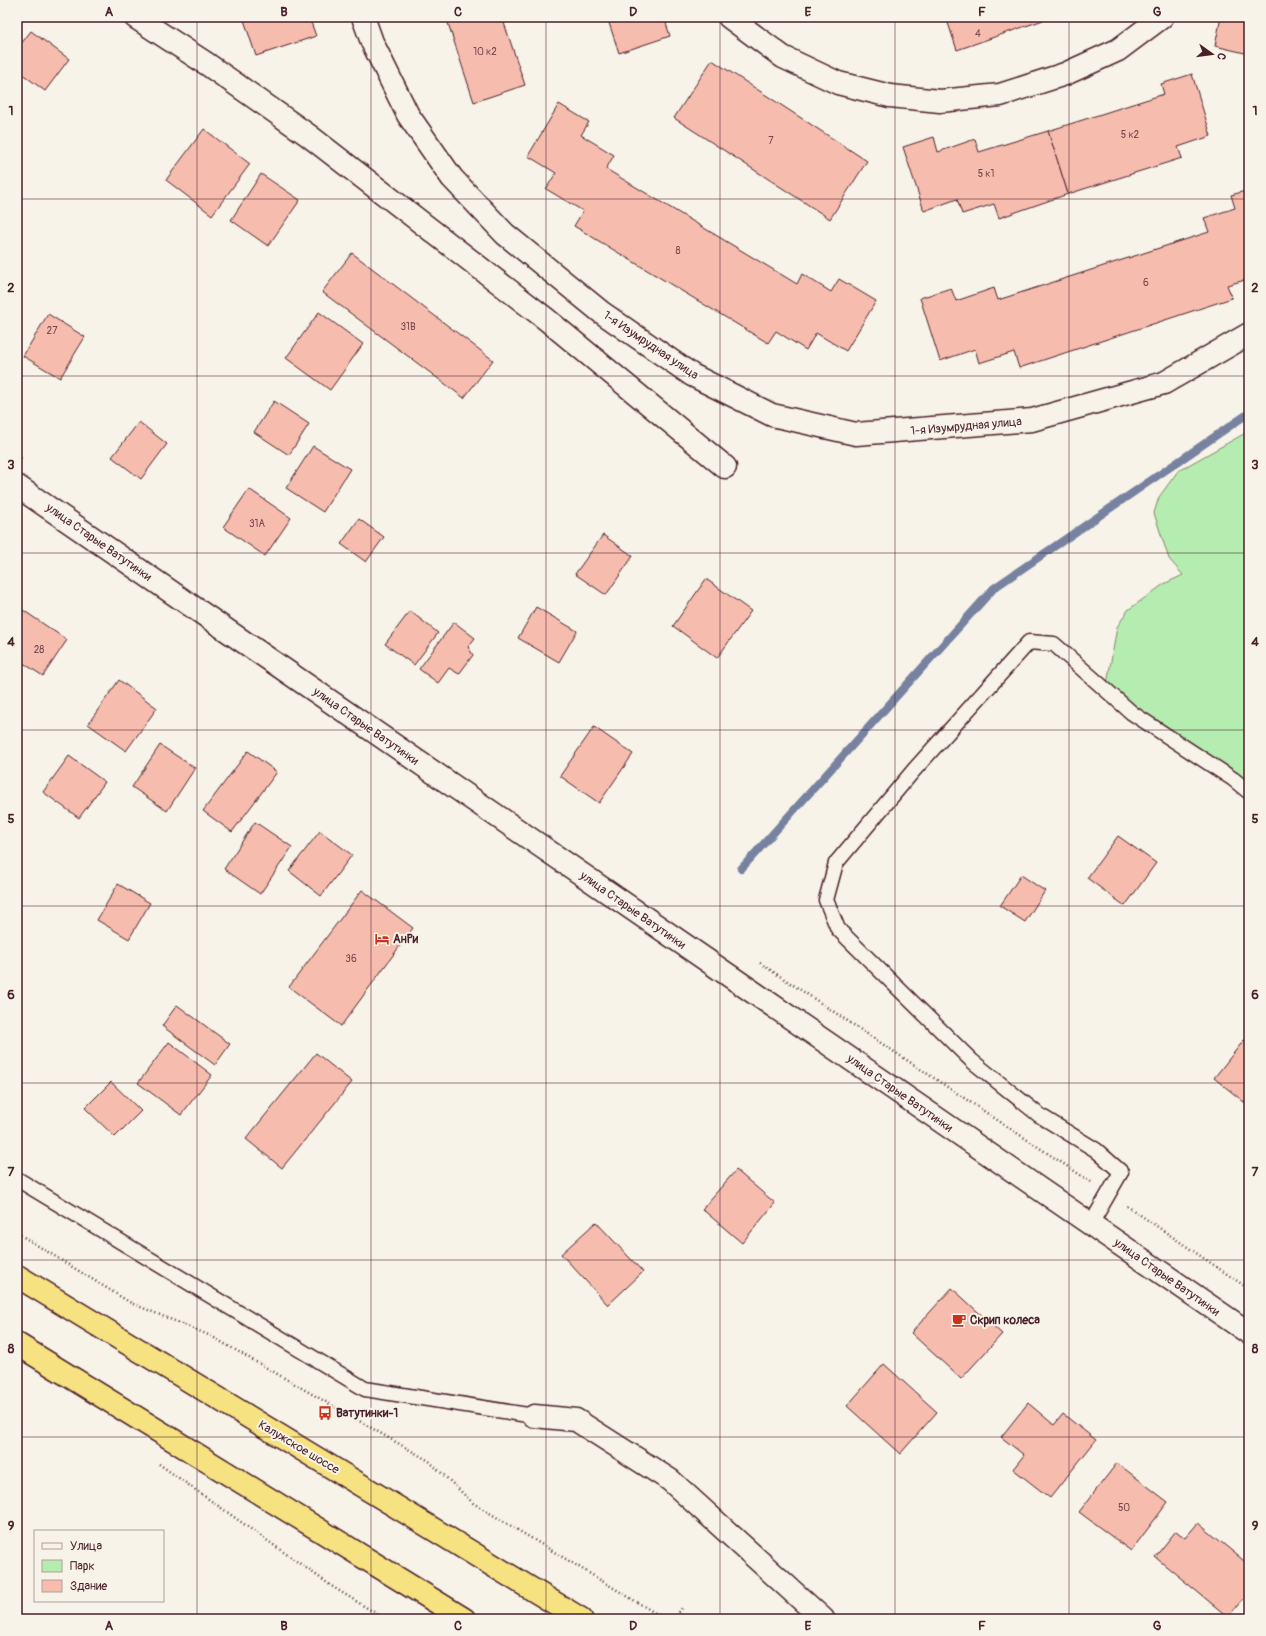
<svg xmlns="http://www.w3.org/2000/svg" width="1266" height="1636" viewBox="0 0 1266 1636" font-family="Pangolin,sans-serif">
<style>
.green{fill:#b5ecaf;stroke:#80866d}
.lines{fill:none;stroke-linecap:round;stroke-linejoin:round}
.stream{stroke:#7782a1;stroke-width:8}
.building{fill:#f6bdae;stroke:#4a1f2b}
.service-casing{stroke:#4a1f2b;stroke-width:17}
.minor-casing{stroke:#4a1f2b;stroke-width:25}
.secondary-casing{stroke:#4a1f2b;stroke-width:25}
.trunk-casing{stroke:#4a1f2b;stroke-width:25}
.path{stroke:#4a1f2b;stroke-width:2.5;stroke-dasharray:1 3;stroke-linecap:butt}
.service{stroke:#f7f3e8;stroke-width:14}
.minor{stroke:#f7f3e8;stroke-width:22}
.secondary{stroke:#f7f3e8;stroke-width:22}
.trunk{stroke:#f7e281;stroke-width:22}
.grid{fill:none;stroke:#4a1f2b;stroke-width:1;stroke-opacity:0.55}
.labels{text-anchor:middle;stroke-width:4;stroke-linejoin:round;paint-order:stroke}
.number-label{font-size:10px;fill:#75464c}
.street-label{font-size:12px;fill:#4a1f2b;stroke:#f7f3e8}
.poi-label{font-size:12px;font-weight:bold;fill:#4a1f2b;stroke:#f7f3e8;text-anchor:start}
.neatline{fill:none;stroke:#4a1f2b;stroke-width:1.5}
.grid-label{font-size:13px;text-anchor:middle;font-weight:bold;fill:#4a1f2b}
</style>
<rect width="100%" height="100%" fill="#f7f3e8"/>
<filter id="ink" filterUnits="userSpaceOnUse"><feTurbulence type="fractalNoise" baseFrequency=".025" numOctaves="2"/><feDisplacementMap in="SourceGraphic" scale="8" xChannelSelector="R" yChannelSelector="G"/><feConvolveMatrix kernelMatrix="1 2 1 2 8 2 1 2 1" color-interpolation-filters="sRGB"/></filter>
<g filter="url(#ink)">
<!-- green -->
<polygon class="green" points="1249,431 1249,801 1107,684 1117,627 1128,610 1164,584 1183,575 1169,559 1154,513 1159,497 1178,471"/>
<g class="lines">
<!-- stream -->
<polyline class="stream" points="741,869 994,588 1249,413"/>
</g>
<!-- building -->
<g class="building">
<polygon points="243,17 309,17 316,36 256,56"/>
<polygon points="446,17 502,17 525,85 474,102"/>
<polygon points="607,17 664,17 670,36 619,53"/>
<polygon points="946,17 1052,17 957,50"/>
<polygon points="1221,17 1249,17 1249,54 1215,46"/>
<polygon points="31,31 69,59 45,91 17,70 17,49"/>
<polygon points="712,60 867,161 830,219 674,118"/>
<polygon points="1192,74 1211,136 1178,147 1182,158 1068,194 1048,131 1164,94 1161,84"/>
<polygon points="559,104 589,122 581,135 614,155 606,169 797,284 802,274 831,292 839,279 876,301 846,351 816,333 806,350 776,331 768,343 574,226 583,211 546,189 556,173 528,156"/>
<polygon points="204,129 250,164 212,215 166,180"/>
<polygon points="1048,131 1068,194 999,218 994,204 962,214 957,199 924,211 903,147 934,137 938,152 975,139 979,152"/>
<polygon points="261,174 300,200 268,246 231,220"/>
<polygon points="1249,190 1249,279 1227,285 1232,298 1019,368 1014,352 979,363 975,349 940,361 920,298 951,288 956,301 994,288 998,300 1209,232 1204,218 1235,208 1231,195"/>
<polygon points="352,253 493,360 464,398 322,292"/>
<polygon points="319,312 363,344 330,390 286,358"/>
<polygon points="48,314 85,337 60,378 23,356"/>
<polygon points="274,401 309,424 289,455 254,432"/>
<polygon points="139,422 167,444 141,479 112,457"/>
<polygon points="313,446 350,469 323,512 286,488"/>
<polygon points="249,489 291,518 265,556 223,527"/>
<polygon points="359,519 384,537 366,562 341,544"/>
<polygon points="603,535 633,556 606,595 575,574"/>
<polygon points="706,579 751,611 717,658 673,626"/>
<polygon points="17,606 67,640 43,676 17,659"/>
<polygon points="536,607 577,631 559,662 518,638"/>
<polygon points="410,611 438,633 414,665 385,644"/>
<polygon points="454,622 475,638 468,647 473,655 459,674 449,668 438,683 419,669"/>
<polygon points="119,680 157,708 126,751 88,724"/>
<polygon points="594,727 633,754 599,803 560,776"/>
<polygon points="160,745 195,768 167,811 132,787"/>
<polygon points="248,751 277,772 232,832 203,811"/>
<polygon points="69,756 105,782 79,818 43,792"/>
<polygon points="255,822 292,847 260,894 224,869"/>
<polygon points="320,831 352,855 321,896 289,871"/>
<polygon points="1118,836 1156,863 1125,906 1087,878"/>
<polygon points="1021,875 1045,891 1025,922 1000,906"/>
<polygon points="118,884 150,903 129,939 97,920"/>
<polygon points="362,890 413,928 341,1026 289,987"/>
<polygon points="177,1005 230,1044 215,1065 162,1026"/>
<polygon points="1244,1040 1249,1044 1249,1106 1214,1078"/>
<polygon points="169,1042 212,1075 181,1115 138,1083"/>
<polygon points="316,1053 352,1082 282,1168 246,1139"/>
<polygon points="111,1082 141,1111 115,1137 85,1108"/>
<polygon points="736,1170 775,1203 742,1243 702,1209"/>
<polygon points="596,1222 643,1272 608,1305 561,1254"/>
<polygon points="952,1288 1002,1334 961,1379 911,1333"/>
<polygon points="884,1364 937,1412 900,1454 847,1406"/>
<polygon points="1028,1403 1054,1425 1063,1414 1096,1440 1050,1498 1013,1469 1024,1455 1001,1437"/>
<polygon points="1117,1463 1168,1502 1131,1551 1079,1512"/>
<polygon points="1198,1523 1249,1565 1249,1592 1228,1617 1155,1557 1176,1531 1185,1538"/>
</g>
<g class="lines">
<defs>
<g id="service">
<polyline points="17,1179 365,1389 534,1416"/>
<polyline points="1091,1224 1121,1172 1096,1150 1039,1115 972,1061 838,929 826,900 836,863 914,770 1029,642 1054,644 1132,713 1233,779 1249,792"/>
</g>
<g id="minor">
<polyline points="135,17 207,64 308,135 546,319 725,467"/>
<polyline points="363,17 372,42 408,115 452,178 505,234 601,312 692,375 772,415 856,434 1032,420 1164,383 1249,334"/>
<polyline points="729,17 783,57 838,83 890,96 940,101 1000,95 1065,74 1118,50 1162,17"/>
<polyline points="534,1416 576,1420 670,1480 823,1619"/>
</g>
<polyline id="secondary" points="17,486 1249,1333"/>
<g id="trunk">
<polyline points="17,1276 581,1619"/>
<polyline points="17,1344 464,1619"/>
</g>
</defs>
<!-- service casing -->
<use href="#service" class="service-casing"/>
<!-- minor casing -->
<use href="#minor" class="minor-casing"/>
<!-- secondary casing -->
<use href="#secondary" class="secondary-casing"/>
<!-- trunk casing -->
<use href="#trunk" class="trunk-casing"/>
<!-- path -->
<g class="path">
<polyline points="17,456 24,460"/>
<polyline points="760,963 1091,1182"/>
<polyline points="1127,1206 1249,1289"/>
<polyline points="17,1233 131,1303 211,1336 429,1461 473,1503 665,1619"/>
<polyline points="159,1464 333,1587 385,1619"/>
<polyline points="674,1619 683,1607"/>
</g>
<!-- service -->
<use href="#service" class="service"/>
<!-- minor -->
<use href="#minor" class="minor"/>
<!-- secondary -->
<use href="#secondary" class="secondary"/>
<!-- trunk -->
<use href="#trunk" class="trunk"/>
</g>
</g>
<!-- grid -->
<path class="grid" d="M197 17V1619M371 17V1619M546 17V1619M720 17V1619M895 17V1619M1069 17V1619M17 199H1249M17 376H1249M17 553H1249M17 730H1249M17 906H1249M17 1083H1249M17 1260H1249M17 1437H1249"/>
<!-- icons -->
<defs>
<symbol id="hotel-bare" viewBox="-9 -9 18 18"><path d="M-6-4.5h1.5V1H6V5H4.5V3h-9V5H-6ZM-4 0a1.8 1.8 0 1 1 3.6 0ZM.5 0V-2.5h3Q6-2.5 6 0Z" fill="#c8321e" stroke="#f7f3e8" stroke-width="2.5" paint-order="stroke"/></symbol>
<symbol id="cafe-bare" viewBox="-9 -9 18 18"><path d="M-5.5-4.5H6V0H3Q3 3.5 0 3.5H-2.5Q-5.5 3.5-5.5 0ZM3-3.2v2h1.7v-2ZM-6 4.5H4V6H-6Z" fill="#c8321e" stroke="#f7f3e8" stroke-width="2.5" paint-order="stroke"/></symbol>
<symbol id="bus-bare" viewBox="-9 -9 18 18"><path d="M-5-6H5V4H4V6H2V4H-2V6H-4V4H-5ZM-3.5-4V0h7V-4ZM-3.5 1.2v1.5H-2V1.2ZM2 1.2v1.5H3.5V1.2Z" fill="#c8321e" stroke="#f7f3e8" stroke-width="2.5" paint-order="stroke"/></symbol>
</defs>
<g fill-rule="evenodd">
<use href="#hotel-bare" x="372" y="929" width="20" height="20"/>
<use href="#cafe-bare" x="949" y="1310" width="20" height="20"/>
<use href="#bus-bare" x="315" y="1403" width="20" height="20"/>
</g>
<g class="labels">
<!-- number labels -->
<g class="number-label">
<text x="978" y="37">4</text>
<text x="485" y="55">10 к2</text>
<text x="1130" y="138">5 к2</text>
<text x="771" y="144">7</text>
<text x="986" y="177">5 к1</text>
<text x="678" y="254">8</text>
<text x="1146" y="286">6</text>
<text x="408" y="330">31В</text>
<text x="52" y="334">27</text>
<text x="257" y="527">31А</text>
<text x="39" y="653">28</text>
<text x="351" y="962">36</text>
<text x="1124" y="1511">50</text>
</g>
<!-- street labels -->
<g class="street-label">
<text transform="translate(651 345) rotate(34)" y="4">1-я Изумрудная улица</text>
<text transform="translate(966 426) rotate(-5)" y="4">1-я Изумрудная улица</text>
<text transform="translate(99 542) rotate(35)" y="4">улица Старые Ватутинки</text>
<text transform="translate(366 726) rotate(35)" y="4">улица Старые Ватутинки</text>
<text transform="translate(633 910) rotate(35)" y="4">улица Старые Ватутинки</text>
<text transform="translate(900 1093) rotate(35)" y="4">улица Старые Ватутинки</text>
<text transform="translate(1167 1277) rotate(35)" y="4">улица Старые Ватутинки</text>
<text transform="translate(299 1447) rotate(31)" y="4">Калужское шоссе</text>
</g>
<!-- poi labels -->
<g class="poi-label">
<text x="393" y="943">АнРи</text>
<text x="970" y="1324">Скрип колеса</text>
<text x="336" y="1417">Ватутинки-1</text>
</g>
</g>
<!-- margin -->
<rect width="1266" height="1636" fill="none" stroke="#f7f3e8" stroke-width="44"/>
<!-- legend -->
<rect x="34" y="1530" width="130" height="72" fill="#f7f3e8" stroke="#b29e9c"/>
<rect x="42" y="1543" width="20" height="6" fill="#f7f3e8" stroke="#b29e9c"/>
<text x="70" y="1550" font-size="12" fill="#4a1f2b">Улица</text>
<rect x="42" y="1560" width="20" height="12" fill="#b5ecaf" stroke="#b29e9c"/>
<text x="70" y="1570" font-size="12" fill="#4a1f2b">Парк</text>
<rect x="42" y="1580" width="20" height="12" fill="#f6bdae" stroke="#b29e9c"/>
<text x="70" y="1590" font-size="12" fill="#4a1f2b">Здание</text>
<!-- north arrow -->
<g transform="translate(1212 54) rotate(104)" stroke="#f7f3e8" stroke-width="3" paint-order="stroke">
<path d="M0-3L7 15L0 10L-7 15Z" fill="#4a1f2b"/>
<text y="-6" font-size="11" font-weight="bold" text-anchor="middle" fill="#4a1f2b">С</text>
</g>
<rect x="22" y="22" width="1222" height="1592" class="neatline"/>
<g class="grid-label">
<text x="109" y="16">A</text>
<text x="284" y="16">B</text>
<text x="458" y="16">C</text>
<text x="633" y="16">D</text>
<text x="808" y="16">E</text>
<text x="982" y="16">F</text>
<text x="1157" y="16">G</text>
<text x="11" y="115">1</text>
<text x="1255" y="115">1</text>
<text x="11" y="292">2</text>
<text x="1255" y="292">2</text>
<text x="11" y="469">3</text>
<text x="1255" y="469">3</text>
<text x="11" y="646">4</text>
<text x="1255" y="646">4</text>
<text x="11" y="823">5</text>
<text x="1255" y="823">5</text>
<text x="11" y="999">6</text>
<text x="1255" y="999">6</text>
<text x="11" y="1176">7</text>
<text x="1255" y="1176">7</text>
<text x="11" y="1353">8</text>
<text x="1255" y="1353">8</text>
<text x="11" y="1530">9</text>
<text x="1255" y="1530">9</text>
<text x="109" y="1630">A</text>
<text x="284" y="1630">B</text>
<text x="458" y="1630">C</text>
<text x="633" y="1630">D</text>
<text x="808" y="1630">E</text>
<text x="982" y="1630">F</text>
<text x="1157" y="1630">G</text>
</g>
</svg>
